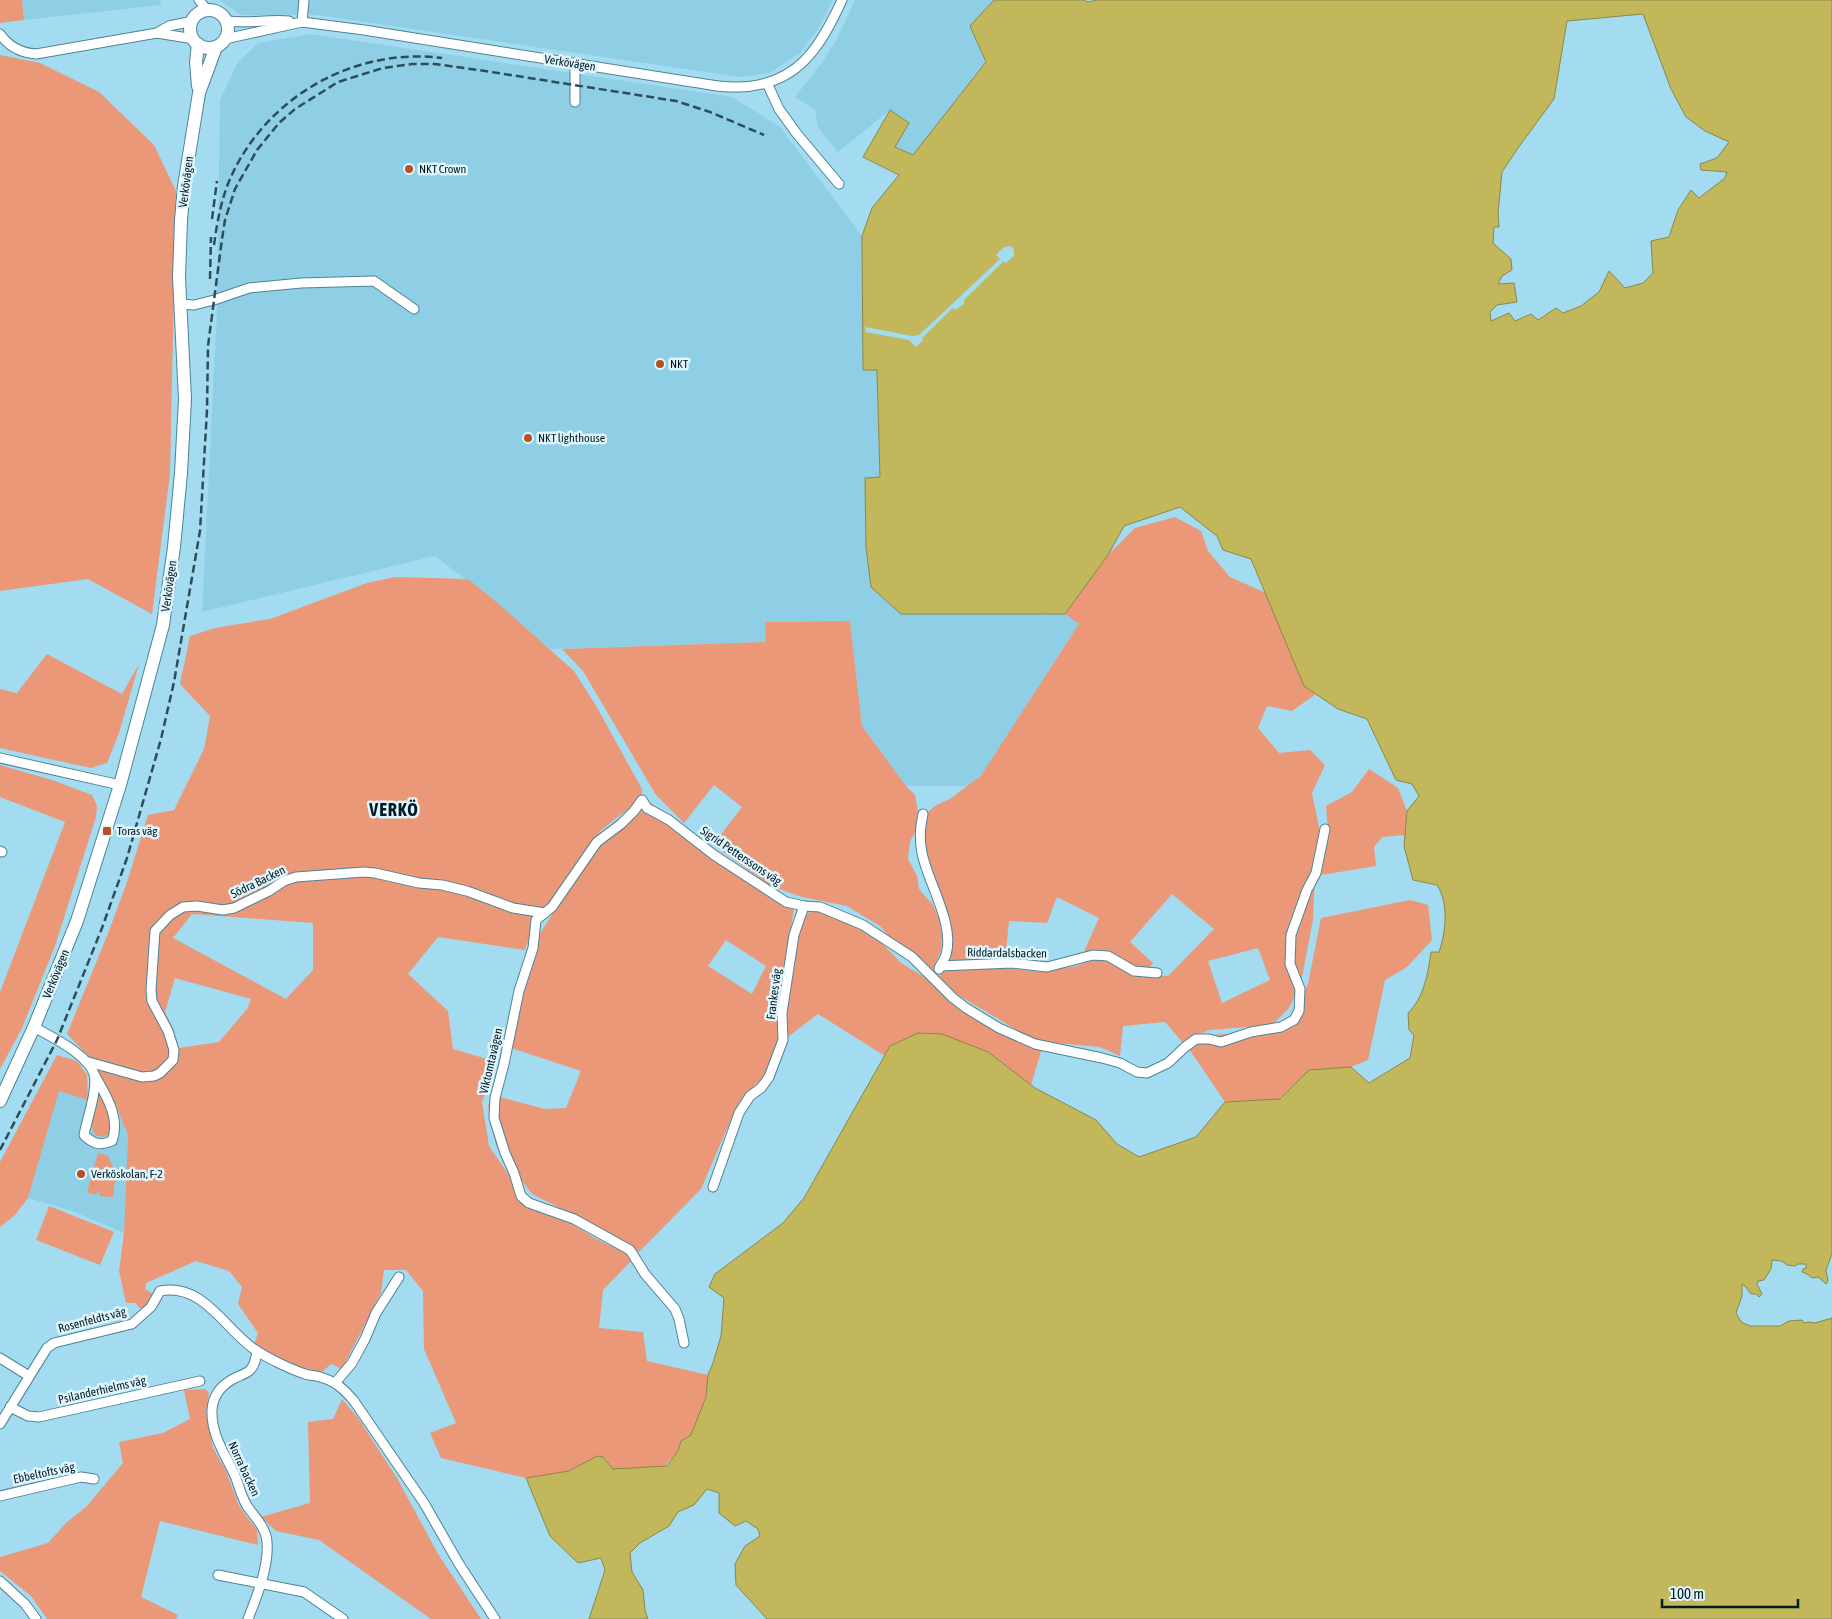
<svg xmlns="http://www.w3.org/2000/svg" width="1832" height="1619" viewBox="0 0 1832 1619" font-family="'Asap Condensed',sans-serif">
<style>
.built{fill:#8ecfe6}
.green{fill:#ea9878;fill-rule:evenodd}
.water{fill:#c2b75b;stroke:#89884a;fill-rule:evenodd}
.pier{fill:#a3dbf0}
.lines{fill:none;stroke-linecap:round;stroke-linejoin:round}
.minor-casing{stroke:#4d8396;stroke-width:11}
.secondary-casing{stroke:#4d8396;stroke-width:14}
.minor{stroke:#fff;stroke-width:9}
.secondary{stroke:#fff;stroke-width:12}
.rail{stroke:#2e4d58;stroke-width:2.5;stroke-dasharray:8 4;stroke-linecap:butt}
.poi-dot{fill:#b75124;stroke:#e0f6ff;stroke-width:2}
.labels{text-anchor:middle;stroke-width:5;stroke-linejoin:round;paint-order:stroke}
.street-label{font-size:12px;fill:#041a21;stroke:#e0f6ff}
.poi-label{font-size:12px;fill:#041a21;stroke:#e0f6ff;text-anchor:start}
.district-label{font-size:18px;font-weight:bold;letter-spacing:1px;fill:#041a21;stroke:#e0f6ff}
</style>
<rect width="100%" height="100%" fill="#a3dbf0"/>
<!-- built -->
<g class="built">
<polygon points="22,0 160,0 161,5 24,20"/>
<polygon points="219,0 833,0 819,28 800,53 770,73 740,77 317,15 241,15"/>
<polygon points="855,0 994,0 970,26 986,62 913,155 895,147 890,110 838,152 818,127 815,110 795,97 821,64 837,39"/>
<polygon points="310,34 732,97 779,126 862,236 863,369 877,370 880,477 865,478 1038,615 1065,614 1079,624 980,777 965,786 906,786 862,726 850,621 765,622 767,642 549,649 499,605 435,556 202,612 217,311 220,100 238,62 258,43"/>
<polygon points="59,1090 88,1100 116,1106 128,1135 124,1233 70,1210 28,1198"/>
</g>
<!-- green -->
<g class="green">
<polygon points="0,0 22,0 24,20 0,23"/>
<polygon points="0,55 40,63 99,92 154,145 176,191 170,474 152,614 88,579 0,591"/>
<path d="M1175 517 1201 531 1208 551 1230 577 1266 593 1304 686 1316 694 1292 711 1267 706 1258 728 1279 753 1310 750 1325 765 1312 793 1320 832 1315 875 1313 919 1301 983 1289 1008 1272 1025 1210 1030 1196 1035 1184 1044 1165 1022 1123 1026 1120 1056 1100 1047 1044 1042 1032 1039 958 995 938 978 943 969 1004 968 1041 972 1077 966 1093 960 1108 961 1131 975 1168 976 1214 929 1172 894 1130 942 1153 963 1148 970H1138L1110 954 1082 956 1099 918 1057 897 1047 923 1009 921 1005 961 945 962 948 955C942 927 916 840 925 818 932 802 948 803 958 793 966 787 971 782 980 777L1079 624 1065 614 1108 555 1135 528ZM1258 948 1270 980 1222 1003 1208 961Z"/>
<path d="M395 577 468 579 500 605 574 671 595 704 642 789V798L600 831 573 877 531 933 525 950 438 937 408 974 448 1011 453 1049 497 1062 482 1102 489 1146 521 1193 598 1240 635 1257 603 1290 599 1328 643 1332 647 1361 708 1375 706 1397 691 1435 681 1441 678 1451 665 1466 613 1469 604 1457 597 1456 569 1471 526 1478 441 1458 430 1433 456 1423 424 1349 423 1291 406 1270H384L381 1293 342 1369 331 1364 322 1372 303 1369 254 1345 258 1333 238 1304 242 1287 229 1271 196 1261 146 1283 145 1289 153 1294 146 1307 139 1308 136 1303H126L119 1271 124 1233 128 1135 116 1106 94 1062 67 1034 109 931 128 879 148 815 174 810 204 749 210 716 180 684 190 636 215 628 270 619 367 583ZM192 914 313 923V970L286 999 173 938ZM175 978 251 999 247 1009 219 1042 179 1048 172 1026 165 1012Z"/>
<polygon points="850,621 862,726 906,786 915,795 918,812 916,831 910,841 908,859 917,876 919,889 933,905 939,919 942,936 941,951 935,963 933,972 905,954 880,926 847,906 802,897 771,886 713,845 742,807 714,785 684,823 656,795 583,671 562,649 766,642 765,622"/>
<polygon points="47,654 122,694 139,664 119,733 107,763 91,768 0,748 0,689 17,693"/>
<polygon points="0,765 52,780 92,795 97,806 96,817 55,946 22,1028 0,1069 0,992 65,822 0,797"/>
<polygon points="1369,769 1398,788 1407,811 1405,835 1382,837 1374,847 1376,866 1321,875 1328,833 1326,806 1352,792"/>
<path d="M652 803C689 849 742 881 794 908L778 1011V1044L763 1077 747 1093 734 1112 701 1189 639 1252 604 1236 568 1212 532 1194 496 1146 488 1106 492 1095 545 1109 566 1108 581 1071 508 1047 537 938 592 853 605 837ZM726 940 766 966 752 994 708 966Z"/>
<polygon points="1410,900 1428,905 1432,940 1407,967 1385,980 1368,1060 1351,1067 1309,1070 1279,1099 1225,1102 1189,1049 1199,1040 1212,1035 1277,1030 1294,1011 1308,984 1321,918"/>
<polygon points="812,909 850,917 868,929 901,963 931,981 954,1001 1042,1048 1031,1085 988,1052 890,1046 885,1056 818,1014 785,1039 784,1014 791,981 797,938 806,916"/>
<polygon points="57,1055 77,1061 87,1075 88,1100 59,1091 28,1198 15,1215 0,1227 0,1162"/>
<path d="M99 1093C108 1106 111 1119 109 1134L103 1137 95 1135C88 1122 94 1107 99 1093Z"/>
<polygon points="98,1153 108,1156 116,1174 113,1197 99,1196 99,1189 96,1195 87,1192"/>
<polygon points="49,1206 114,1232 100,1265 36,1240"/>
<polygon points="205,1389 209,1393 206,1412 213,1448 226,1471 239,1506 257,1530 258,1545 160,1521 141,1597 178,1615 176,1619 47,1619 31,1596 0,1571 0,1557 48,1543 66,1523 86,1507 123,1463 119,1442 163,1433 190,1419 184,1390"/>
<polygon points="342,1399 358,1418 397,1478 438,1554 481,1619 431,1619 319,1540 276,1531 261,1517 310,1503 308,1422 333,1419"/>
</g>
<!-- water -->
<path class="water" d="M994 0H1084L1088 2 1097 0H1832V1254L1826 1270 1828 1281 1826 1284 1818 1277 1812 1278 1807 1274 1802 1272 1803 1269 1806 1268V1264H1798L1795 1266 1787 1265 1782 1261 1772 1260 1771 1269 1764 1280 1758 1281 1757 1284 1762 1294 1759 1297 1756 1294H1751L1745 1286 1742 1284V1296L1736 1313 1741 1322 1750 1326H1780L1789 1321 1802 1320 1804 1323 1809 1322 1815 1323 1832 1318V1619H767L736 1585 735 1564 745 1546 760 1536 758 1529 746 1521 735 1526 719 1513V1493L707 1489 694 1505 678 1512 669 1526 640 1543 630 1553 632 1572 643 1590 645 1610 648 1619H589L605 1570 601 1558 578 1563 550 1536 526 1478 569 1471 597 1456 603 1457 613 1469 667 1466 678 1451 681 1441 691 1435 706 1397 708 1375 713 1363 721 1336 724 1298 709 1287 715 1274 783 1223 804 1198 890 1046 918 1033 942 1034 988 1052 1035 1088 1096 1120 1117 1144 1139 1157 1196 1137 1225 1102 1280 1099 1309 1070 1351 1067 1369 1083 1410 1058 1414 1035 1409 1030 1408 1013C1424 998 1428 973 1431 952H1439C1446 932 1449 903 1437 885L1413 880 1404 846 1407 811 1419 796 1412 784 1396 780 1367 719 1338 709 1304 686 1251 559 1223 550 1217 536 1180 507 1124 526 1108 555 1065 614H901L871 587 866 547 865 478 880 477 877 370H863L862 236 872 208 899 175 863 157 890 110 909 123 895 147 913 155 986 62 970 26ZM1643 14 1671 89 1686 117 1705 131 1729 142 1717 158 1700 164 1701 170 1727 172 1725 178 1699 198 1691 190 1678 210 1669 237 1651 241 1653 273 1643 283 1625 288 1609 271 1599 292 1581 306 1563 313 1556 308 1538 320 1531 314 1515 321 1509 313 1491 321 1490 312 1497 305 1517 302 1514 283 1498 284 1502 276 1512 270 1511 259 1493 243 1494 227H1499L1498 213 1502 172 1518 148 1554 99 1567 21Z"/>
<!-- pier -->
<polygon class="pier" points="1011,246 1014,250 1014,256 1006,263 1003,262 964,300 964,304 955,310 953,308 922,338 923,340 916,347 909,340 866,332 865,327 912,336 919,335 1000,259 996,255 1004,247"/>
<g class="lines">
<defs>
<g id="minor">
<polyline points="199,0 207,10"/>
<path d="M227 21C248 24 268 19 289 21"/>
<polyline points="302,22 304,0"/>
<polyline points="157,33 194,39"/>
<path d="M0 34C9 47 20 53 36 54L157 33 169 26 193 21"/>
<path d="M225 39 302 22 364 30 692 82C707 84 722 88 738 87 797 86 820 48 842 0"/>
<polyline points="575,63 575,102"/>
<polyline points="767,83 779,109 797,134 839,184"/>
<polyline points="181,304 194,305 214,300 249,288 301,283 374,281 414,309"/>
<polyline points="0,758 120,785"/>
<path d="M923 814C920 827 919 839 922 853 928 883 955 924 946 955 944 959 941 964 939 969"/>
<polyline points="0,851 2,852"/>
<polyline points="940,966 1012,963 1047,967 1093,955 1108,956 1134,971 1157,973"/>
<path d="M34 1027C51 1037 88 1054 94 1074 98 1089 87 1119 84 1135 93 1144 100 1146 112 1141 121 1117 105 1094 94 1074"/>
<polyline points="85,1061 142,1077 154,1076 160,1073 173,1060 174,1050 168,1031 152,1001 151,990 155,931 170,915 183,907 197,906 223,910 234,908 269,891 284,881 296,877 364,872 375,873 419,883 442,885 467,891 513,908 545,913"/>
<polyline points="713,1187 739,1113 750,1096 761,1088 769,1077 783,1040 782,1013 794,935 804,906"/>
<polyline points="684,1343 679,1319 675,1309 645,1274 630,1250 574,1219 529,1203 521,1196 514,1173 505,1153 494,1118 495,1098 504,1064 519,991 533,948 536,920 552,907 597,842 621,824 634,811 642,800 647,808 669,820 714,855 786,902 804,906 820,907 863,925 912,957 953,998 966,1008 999,1028 1035,1044 1102,1058 1120,1063 1137,1072 1147,1073 1168,1063 1185,1047 1196,1039 1209,1039 1221,1042 1251,1032 1281,1027 1294,1020 1299,1011 1300,989 1290,964 1291,935 1307,890 1316,873 1325,829"/>
<polyline points="0,1358 29,1376"/>
<polyline points="335,1383 352,1363 365,1339 376,1313 399,1277"/>
<polyline points="10,1407 28,1416 39,1417 200,1381"/>
<path d="M0 1424 47 1348 54 1343 132 1324 151 1307 160 1291C203 1283 223 1327 254 1349 267 1358 290 1369 305 1374 310 1376 315 1375 320 1377 335 1381 344 1389 354 1401L424 1503 459 1564 495 1619"/>
<polyline points="0,1496 81,1477 94,1479"/>
<polyline points="218,1575 304,1592 343,1619"/>
<polyline points="0,1581 25,1604 36,1619"/>
<path d="M248 1619C257 1596 269 1567 267 1542 266 1528 255 1517 247 1506 242 1498 239 1487 236 1478 226 1455 211 1436 212 1410 213 1395 221 1385 235 1378 239 1376 245 1374 249 1371 255 1366 256 1358 257 1351"/>
</g>
<g id="secondary">
<circle cx="209" cy="29" r="19"/>
<polyline points="198,44 196,62 198,86"/>
<polyline points="0,1101 34,1027 77,921 120,785 163,625 174,547 181,473 185,399 179,277 181,220 184,186 199,93 216,47"/>
</g>
</defs>
<!-- minor casing -->
<use href="#minor" class="minor-casing"/>
<!-- secondary casing -->
<use href="#secondary" class="secondary-casing"/>
<!-- minor -->
<use href="#minor" class="minor"/>
<!-- secondary -->
<use href="#secondary" class="secondary"/>
<!-- rail -->
<g class="rail">
<polyline points="212,219 217,181"/>
<path d="M214 245C217 223 221 200 230 179 266 97 354 47 442 58"/>
<polyline points="210,279 211,237"/>
<polyline points="0,1150 57,1040 102,928 127,858 161,739 174,682 200,531 207,410 208,346 222,239 225,220 235,189 257,150 279,123 295,109 338,82 383,68 412,64 435,64 485,71 676,101 710,112 764,135"/>
</g>
</g>
<!-- markers -->
<g class="poi-dot">
<circle cx="409" cy="169" r="5"/>
<circle cx="660" cy="364" r="5"/>
<circle cx="528" cy="438" r="5"/>
<rect x="102" y="826" width="10" height="10" rx="2.5"/>
<circle cx="81" cy="1174" r="5"/>
</g>
<g class="labels">
<!-- street labels -->
<g class="street-label">
<text transform="translate(570 63) rotate(9)" y="4">Verkövägen</text>
<text transform="translate(186 182) rotate(-83)" y="4">Verkövägen</text>
<text transform="translate(169 586) rotate(-82)" y="4">Verkövägen</text>
<text transform="translate(741 856) rotate(34)" y="4">Sigrid Petterssons väg</text>
<text transform="translate(258 882) rotate(-26)" y="4">Södra Backen</text>
<text transform="translate(1007 953) rotate(1)" y="4">Riddardalsbacken</text>
<text transform="translate(56 974) rotate(-68)" y="4">Verkövägen</text>
<text transform="translate(774 994) rotate(-83)" y="4">Frankes väg</text>
<text transform="translate(491 1061) rotate(-77)" y="4">Viktomtavägen</text>
<text transform="translate(92 1320) rotate(-15)" y="4">Rosenfeldts väg</text>
<text transform="translate(102 1390) rotate(-13)" y="4">Psilanderhielms väg</text>
<text transform="translate(244 1469) rotate(65)" y="4">Norra backen</text>
<text transform="translate(44 1473) rotate(-12)" y="4">Ebbeltofts väg</text>
</g>
<!-- poi labels -->
<g class="poi-label">
<text x="419" y="173">NKT Crown</text>
<text x="670" y="368">NKT</text>
<text x="538" y="442">NKT lighthouse</text>
<text x="117" y="835">Toras väg</text>
<text x="91" y="1178">Verköskolan, F-2</text>
</g>
<!-- district labels -->
<g class="district-label">
<text x="394" y="816">VERKÖ</text>
</g>
</g>
<!-- scale -->
<path d="M1662 1599v8h136v-8" fill="none" stroke="#041a21" stroke-width="2.5"/>
<text x="1670" y="1599" font-size="15" fill="#041a21" stroke="#e0f6ff" stroke-width="4" paint-order="stroke">100 m</text>
</svg>
